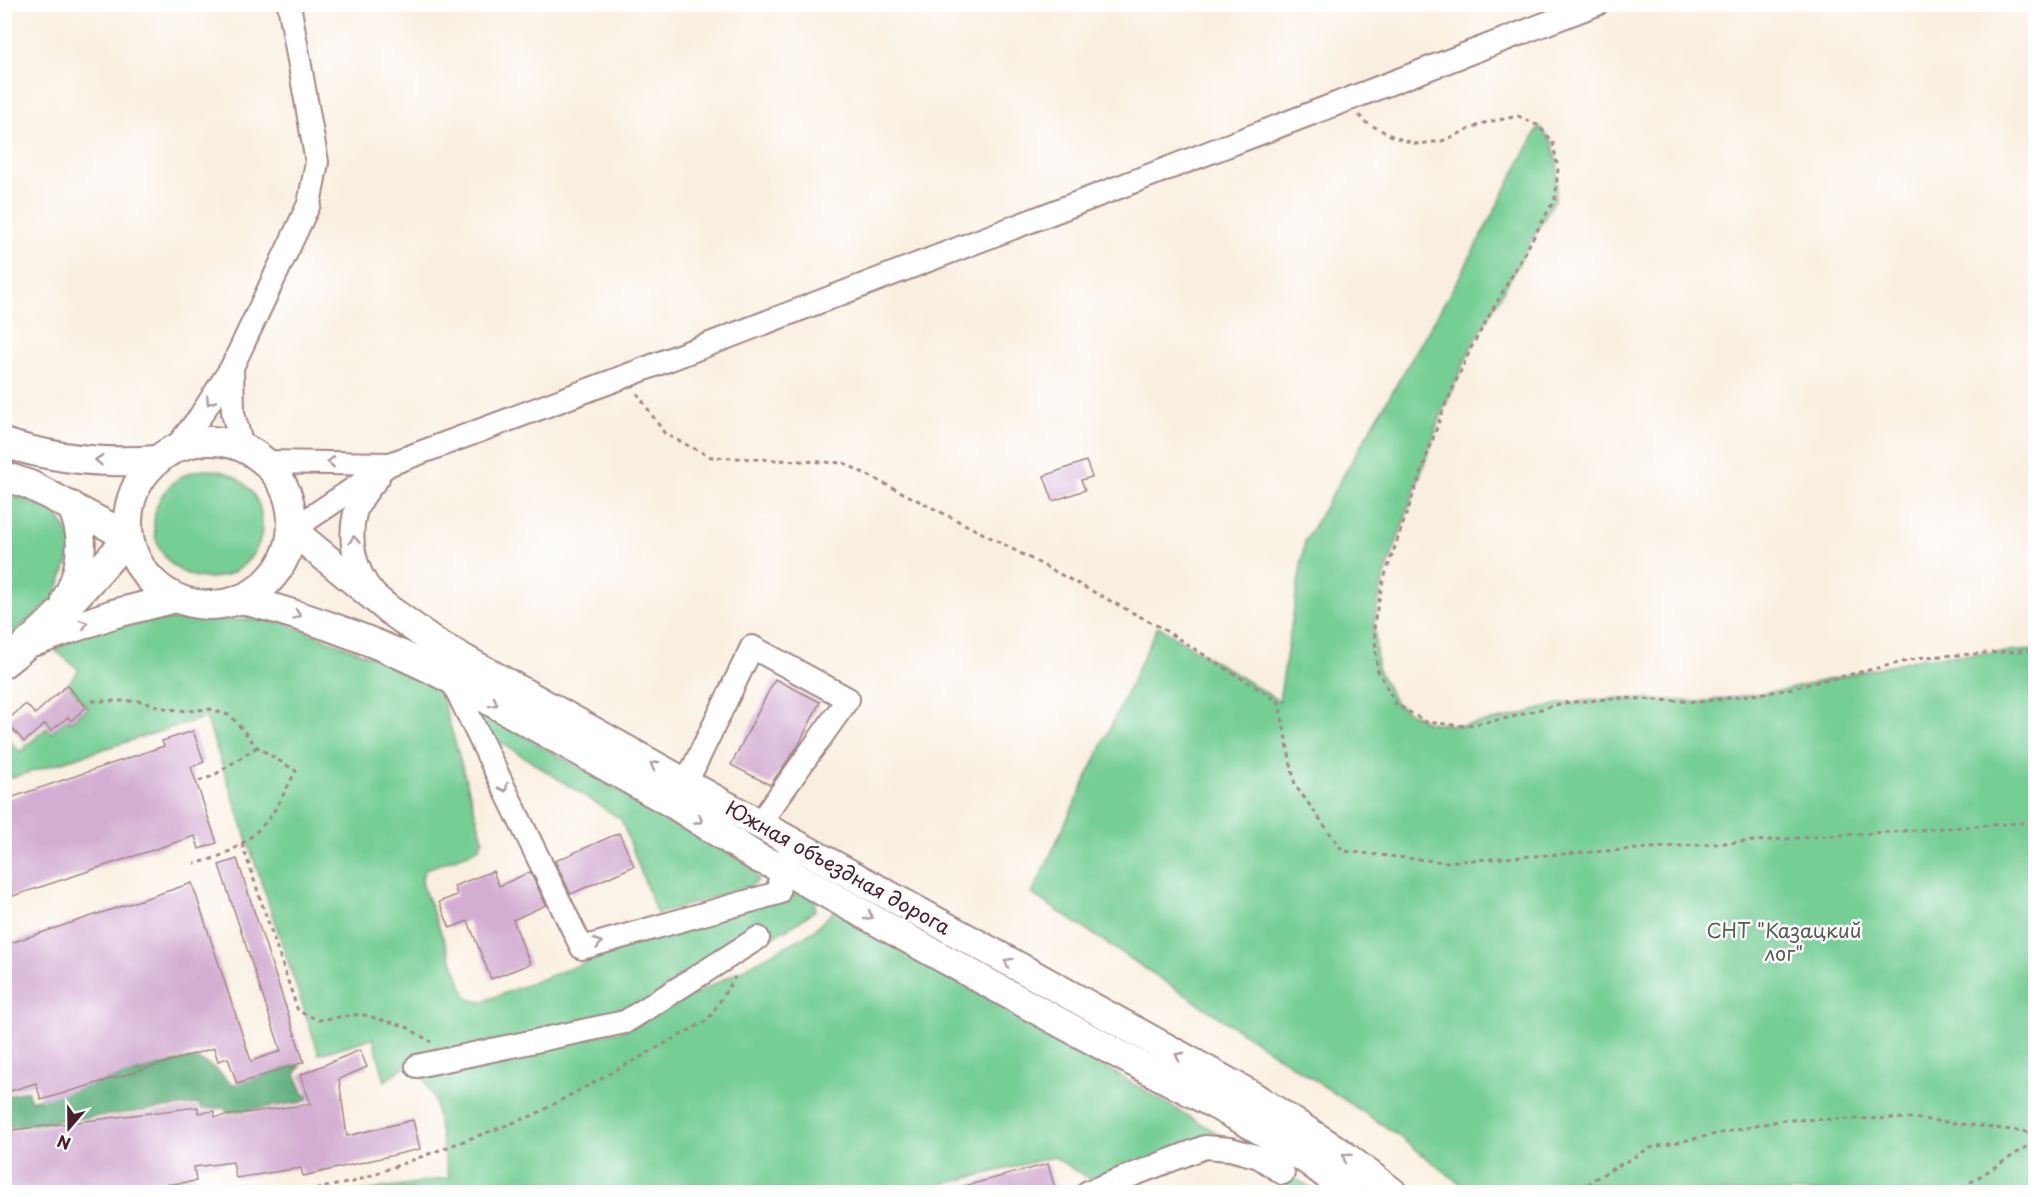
<svg xmlns="http://www.w3.org/2000/svg" width="2040" height="1197" viewBox="0 0 2040 1197" font-family="'Playpen Sans',sans-serif">
<style>
.green{fill:#74ce94;stroke:#5f7660;stroke-width:1.5}
.forest{fill:#5fb17e;stroke:#546854;stroke-width:1.5}
.building{fill:#d3add2}
.lines{fill:none;stroke-linecap:round;stroke-linejoin:round}
.minor-casing{stroke:#a28786;stroke-width:26}
.major-casing{stroke:#a28786;stroke-width:32}
.path{stroke:#a28786;stroke-width:3;stroke-dasharray:4.5 4.5;stroke-linecap:butt}
.minor{stroke:#fff;stroke-width:22}
.major{stroke:#fff;stroke-width:28}
.oneway{stroke:#ae9aa0}
.labels{text-anchor:middle;stroke-width:5;stroke-linejoin:round;paint-order:stroke}
.street-label{font-size:20px;fill:#4a1f2b;stroke:#fff}
.park-label{font-size:20px;fill:#595c50;stroke:#fff}
</style>
<rect width="100%" height="100%" fill="#fff"/>
<filter id="ink" filterUnits="userSpaceOnUse"><feTurbulence type="fractalNoise" baseFrequency=".0167" numOctaves="2"/><feDisplacementMap in="SourceGraphic" scale="12" xChannelSelector="R" yChannelSelector="G"/><feConvolveMatrix kernelMatrix="1 2 1 2 8 2 1 2 1" color-interpolation-filters="sRGB"/></filter>
<filter id="wash" filterUnits="userSpaceOnUse"><feTurbulence type="fractalNoise" baseFrequency=".008" numOctaves="4" result="noise"/><feDisplacementMap in="SourceGraphic" scale="24" xChannelSelector="R" yChannelSelector="G"/><feGaussianBlur stdDeviation="1.35" result="paint"/><feColorMatrix in="noise" values="0 0 0 0 0 0 0 0 0 0 0 0 0 0 0 0 0 1.4 0 .05"/><feComposite in="paint" operator="in"/></filter>
<g filter="url(#wash)">
<rect width="100%" height="100%" fill="#f9efe0"/>
<!-- green -->
<g class="green">
<polygon points="1539,126 1553,143 1558,169 1555,199 1471,348 1443,410 1383,581 1374,623 1377,668 1396,704 1426,722 1464,726 1508,718 1563,703 1620,698 1700,702 1780,691 1924,657 2035,650 2035,1192 1471,1192 1392,1131 1032,894 1158,626 1279,701 1305,541 1459,278"/>
<circle cx="208" cy="524" r="54"/>
<polygon points="4,492 56,511 74,545 54,599 5,639"/>
<polygon points="137,620 276,620 416,674 441,694 483,839 479,848 468,854 426,869 422,877 423,887 466,996 472,1000 481,1002 794,883 815,900 815,910 794,925 622,1016 415,1059 385,1081 373,1038 319,1054 206,717 5,780 4,735 20,752 46,728 51,733 68,719 71,722 88,708 68,684 79,670 55,650 77,637"/>
<polygon points="479,710 752,867 758,880 751,886 657,914 621,819 488,734"/>
<polygon points="840,905 1081,1053 1318,1192 1299,1192 1278,1178 1256,1167 1242,1167 1187,1152 1093,1181 1054,1157 912,1192 359,1192 449,1178 434,1099 421,1073 629,1029 811,933"/>
</g>
<!-- forest -->
<polygon class="forest" points="197,1059 215,1068 232,1085 293,1066 301,1066 295,1074 304,1094 310,1097 303,1102 228,1113 225,1108 201,1109 199,1104 5,1128 4,1097 27,1090 31,1101 182,1060"/>
<g id="blocks">
<!-- building -->
<g class="building">
<polygon points="1086,461 1092,477 1081,480 1085,490 1053,501 1044,476"/>
<polygon points="775,679 820,702 798,746 770,785 731,765"/>
<polygon points="67,685 86,707 71,721 68,717 51,731 45,724 24,742 6,721 26,704 35,714"/>
<polygon points="193,731 204,762 191,767 217,843 199,849 195,836 4,899 4,800 164,746 162,741"/>
<polygon points="619,833 634,866 571,894 555,861"/>
<polygon points="237,859 304,1062 237,1084 228,1058 218,1061 214,1048 41,1100 36,1083 4,1093 4,945 192,883 251,1061 281,1051 219,865"/>
<polygon points="493,871 499,886 530,872 546,905 513,920 530,964 491,979 468,921 450,928 439,902 457,895 454,886"/>
<polygon points="360,1050 367,1067 339,1079 347,1136 413,1120 420,1149 303,1176 301,1168 236,1178 233,1162 194,1167 196,1181 106,1192 4,1192 4,1131 198,1107 198,1113 214,1111 215,1117 311,1104 300,1075"/>
<polygon points="1048,1164 1056,1192 958,1192 957,1188"/>
</g>
</g>
</g>
<g filter="url(#ink)">
<use href="#blocks" fill-opacity="0" stroke="#a28786" stroke-width="1.5"/>
<g class="lines">
<defs>
<g id="minor">
<polyline points="232,367 309,204 317,162 289,4"/>
<polyline points="176,447 199,418 232,367 233,413 242,447"/>
<polyline points="266,462 390,464"/>
<polyline points="292,530 390,464 626,376 1597,4"/>
<path d="M373 592C355 571 348 541 355 513 359 501 369 488 378 478"/>
<polyline points="451,679 582,948 778,893 781,868 788,856"/>
<polyline points="686,783 752,647 848,699 759,824"/>
<polyline points="417,1066 625,1022 758,938"/>
<polyline points="1088,1192 1205,1147 1230,1149 1259,1157 1283,1173"/>
</g>
<g id="major">
<circle cx="210" cy="523" r="82"/>
<path d="M4 443C54 459 106 464 157 460"/>
<path d="M4 476 30 485 129 537C90 581 51 627 4 663"/>
<polyline points="292,530 388,609 437,644 759,824 1248,1093 1338,1151 1392,1192"/>
<path d="M66 599C77 581 83 555 80 534 79 525 75 515 72 506"/>
<path d="M240 599C313 618 384 644 451 679L675 805 758 858 781 868C891 929 1001 991 1111 1050 1192 1094 1279 1132 1348 1192"/>
<polyline points="36,641 113,614 176,598"/>
</g>
</defs>
<!-- minor casing -->
<use href="#minor" class="minor-casing"/>
<!-- major casing -->
<use href="#major" class="major-casing"/>
<!-- path -->
<g class="path">
<polyline points="1359,115 1365,122 1394,137 1416,144 1442,141 1484,123 1518,116 1539,126 1553,143 1558,169 1555,199 1471,348 1443,410 1383,581 1374,623 1377,669 1396,704 1426,722 1464,726 1508,718 1563,703 1620,698 1700,702 1780,691 1924,657 2036,650"/>
<polyline points="637,393 665,434 711,457 844,463 984,534 1158,626 1279,702 1295,785 1343,851 1444,862 2036,822"/>
<path d="M92 701H139L168 709 188 711 210 709 231 716 257 747 296 771C287 786 276 812 264 824 246 844 220 860 194 863"/>
<polyline points="199,781 213,776 257,747"/>
<polyline points="242,844 298,1011 319,1020 360,1014 405,1026 431,1042"/>
<polyline points="298,1192 353,1182 534,1115 708,1020 735,977"/>
<polyline points="1582,1192 1591,1181 1650,1148 1783,1120 1912,1118 2036,1133"/>
<polyline points="1955,1192 2036,1141"/>
</g>
<!-- minor -->
<use href="#minor" class="minor"/>
<!-- major -->
<use href="#major" class="major"/>
</g>
<!-- one-way arrows -->
<defs><path id="oneway-chevron" d="M-2-3.5L2.5 0L-2 3.5" fill="none" stroke-width="1.6" stroke-linecap="round" stroke-linejoin="round" transform="scale(1.5)"/></defs>
<g class="oneway">
<use href="#oneway-chevron" transform="translate(210 401) rotate(123)"/>
<use href="#oneway-chevron" transform="translate(99 460) rotate(-176)"/>
<use href="#oneway-chevron" transform="translate(331 462) rotate(-179)"/>
<use href="#oneway-chevron" transform="translate(354 540) rotate(-94)"/>
<use href="#oneway-chevron" transform="translate(297 615) rotate(19)"/>
<use href="#oneway-chevron" transform="translate(84 624) rotate(-19)"/>
<use href="#oneway-chevron" transform="translate(494 703) rotate(29)"/>
<use href="#oneway-chevron" transform="translate(654 765) rotate(-151)"/>
<use href="#oneway-chevron" transform="translate(504 788) rotate(64)"/>
<use href="#oneway-chevron" transform="translate(699 820) rotate(32)"/>
<use href="#oneway-chevron" transform="translate(869 916) rotate(29)"/>
<use href="#oneway-chevron" transform="translate(598 943) rotate(-16)"/>
<use href="#oneway-chevron" transform="translate(1008 962) rotate(-151)"/>
<use href="#oneway-chevron" transform="translate(1179 1056) rotate(-152)"/>
<use href="#oneway-chevron" transform="translate(1346 1157) rotate(-142)"/>
</g>
</g>
<g class="labels">
<!-- street labels -->
<g class="street-label">
<text transform="translate(838 868) rotate(29)" y="7">Южная объездная дорога</text>
</g>
<!-- park labels -->
<g class="park-label">
<text x="1784" y="938">СНТ "Казацкий<tspan x="1784" dy="23">лог"</tspan></text>
</g>
</g>
<!-- margin -->
<rect width="2040" height="1197" fill="none" stroke="#fff" stroke-width="24"/>
<!-- north arrow -->
<g transform="translate(69 1128) rotate(200)" stroke="#ffffff" stroke-width="4.5" paint-order="stroke">
<path d="M0-4.5L10 22L0 15L-10 22Z" fill="#4a1f2b"/>
<text y="-9" font-size="16" font-weight="bold" text-anchor="middle" fill="#4a1f2b">N</text>
</g>
</svg>
